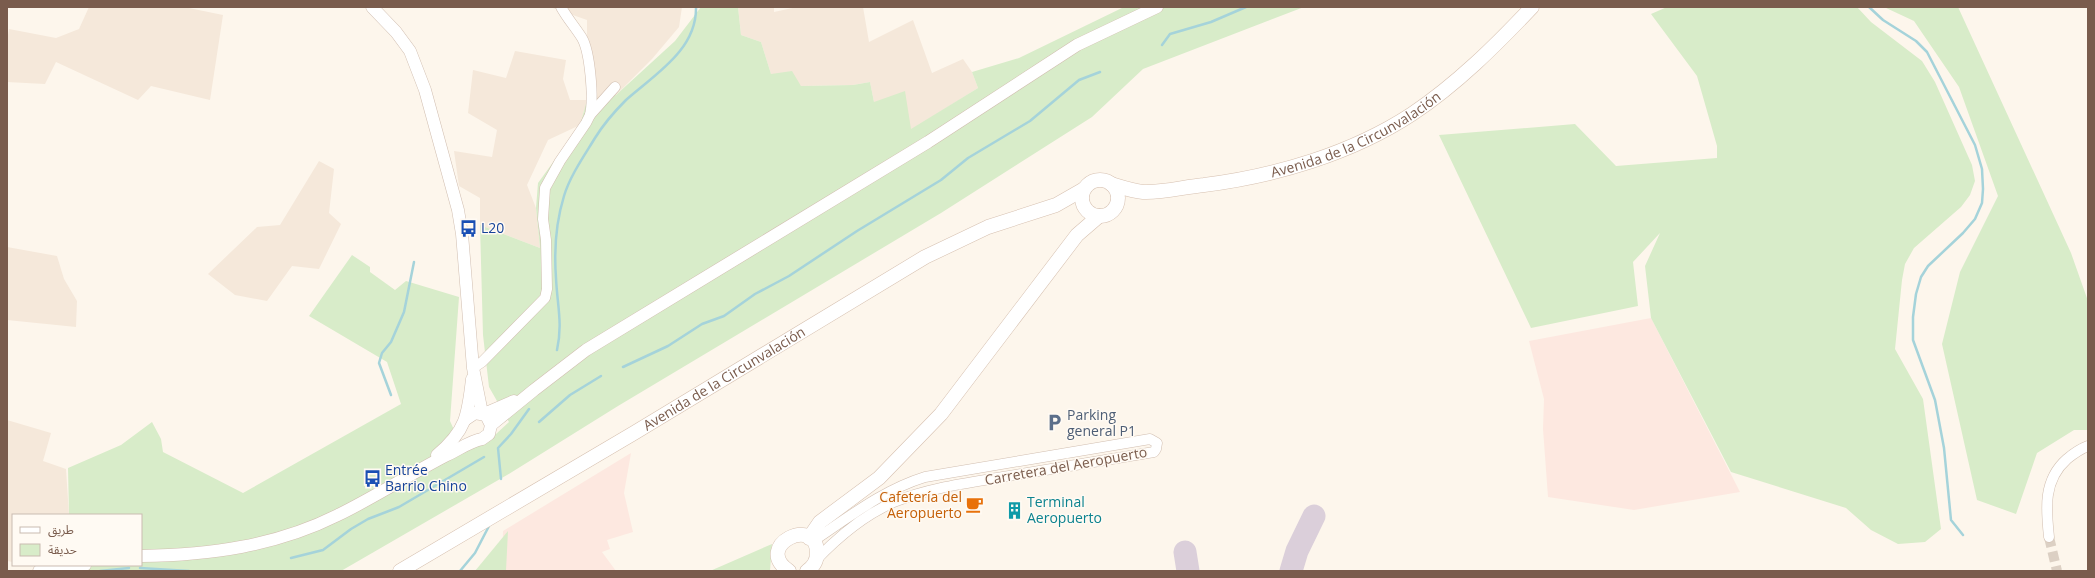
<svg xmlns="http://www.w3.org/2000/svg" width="2095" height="578" viewBox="0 0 2095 578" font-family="'Open Sans','Noto Sans Arabic',sans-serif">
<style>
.residential{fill:#f5e8da}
.commercial{fill:#fde8e0}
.green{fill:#d8ecc9}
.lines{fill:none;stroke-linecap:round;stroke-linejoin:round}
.stream{stroke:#a5d3da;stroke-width:2.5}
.taxiway{stroke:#dbcfda;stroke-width:23}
.minor-tunnel{stroke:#dcd0c4;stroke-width:10;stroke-dasharray:10 5;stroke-linecap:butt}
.minor-casing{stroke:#d1beb0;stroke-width:11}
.tertiary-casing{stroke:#d1beb0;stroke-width:13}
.secondary-casing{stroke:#d6c0b0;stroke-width:15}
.minor{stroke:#fff;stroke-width:10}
.tertiary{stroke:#fff;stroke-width:12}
.secondary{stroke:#fff;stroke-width:14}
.labels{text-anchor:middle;stroke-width:3;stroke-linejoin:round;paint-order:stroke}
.street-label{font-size:14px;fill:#7a5c4d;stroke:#fffaf3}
.transit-label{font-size:14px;fill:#164399;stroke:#fffaf3;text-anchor:start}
.service-label{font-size:14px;fill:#4e5e75;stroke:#fffaf3;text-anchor:start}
.food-label{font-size:14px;fill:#c56008;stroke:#fffaf3;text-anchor:end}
.culture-label{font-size:14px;fill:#0d838f;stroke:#fffaf3;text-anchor:start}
</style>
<rect width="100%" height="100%" fill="#fdf6ec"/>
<!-- residential -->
<g class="residential">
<polygon points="89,7 184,7 223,15 210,100 151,86 138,100 56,62 45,84 7,82 7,41 9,29 56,38 79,29"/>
<polygon points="550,7 682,7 679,27 652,59 616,95 587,100 580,125 548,140 527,185 536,208 540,248 480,225 480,198 459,186 454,151 492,157 497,130 468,113 473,70 506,78 515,51 566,60 563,79 570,100 587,100 587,20"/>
<polygon points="738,7 774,7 774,12 797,7 863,7 869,42 913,20 932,73 963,59 972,72 978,88 911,130 874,102 870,82 853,85 801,86 771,74 761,42 741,35"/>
<polygon points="319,161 334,169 329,213 341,224 319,269 292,266 267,301 235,295 208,274 257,227 280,225"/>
<polygon points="7,247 57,256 64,279 77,301 76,327 7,320"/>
<polygon points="7,420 51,433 43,461 66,469 69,515 13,515 13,562 7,561"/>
</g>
<!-- commercial -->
<g class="commercial">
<polygon points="1651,318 1740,492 1634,510 1548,497 1543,429 1544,399 1529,341"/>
<polygon points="631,453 624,493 633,532 607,540 610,549 602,552 616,571 502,571 503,531"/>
</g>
<!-- green -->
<g class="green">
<polygon points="701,7 738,7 741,35 761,42 771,74 792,71 801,86 853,85 870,82 874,102 905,91 911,129 978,88 972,72 1019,58 1124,7 1304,7 1143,69 1092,117 941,213 618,406 507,475 341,571 70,571 70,565 141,565 141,515 69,515 68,468 121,445 152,422 161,439 163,452 243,493 401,404 387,362 309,316 352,255 370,267 370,272 395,290 406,281 459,297 450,421 464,452 496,434 509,422 489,387 483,335 480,225 540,248 536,208 538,183 580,125 587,100 616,95 675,41"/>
<polygon points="1667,7 1857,7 1871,22 1922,61 1935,82 1972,165 1975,181 1970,195 1961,207 1914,248 1905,264 1902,280 1895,349 1923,399 1941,529 1925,542 1898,544 1871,530 1846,508 1731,472 1651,318 1645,266 1660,233 1633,262 1638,306 1531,328 1439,135 1575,124 1616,166 1717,158 1717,146 1697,76 1651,14"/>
<polygon points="1884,7 1958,7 2071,253 2088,301 2088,430 2074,430 2037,453 2016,514 1977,500 1942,344 1960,272 1998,196 1959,87 1914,21"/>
<polygon points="508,531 506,571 475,571"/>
<polygon points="772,544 770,571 710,571"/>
</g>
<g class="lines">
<!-- stream -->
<g class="stream">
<polyline points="1869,7 1883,20 1916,41 1927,52 1975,145 1982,169 1983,189 1982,203 1975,219 1963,233 1928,266 1921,277 1916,294 1913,317 1913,340 1935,400 1944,448 1951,520 1963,535"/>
<polyline points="1162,45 1170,34 1211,22 1246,7"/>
<path d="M557 350C563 324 557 303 556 278 554 251 556 222 564 196 570 176 584 156 595 138 603 125 615 111 626 100 654 75 697 50 696 7"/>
<polyline points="623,367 668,346 702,324 724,316 755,294 789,276 857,231 941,180 968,158 1030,121 1079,80 1100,72"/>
<polyline points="391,395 379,363 382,353 391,342 404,312 414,262"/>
<polyline points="539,422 570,395 601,376"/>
<polyline points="501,479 498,448 511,434 529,409"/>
<polyline points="291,558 323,550 351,529 368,519 399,507 484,457"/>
<polyline points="140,568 189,571"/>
<polyline points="100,571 129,568"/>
<polyline points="460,571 475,553 489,526"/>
</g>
<!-- taxiway -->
<g class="taxiway">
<polyline points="1185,552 1188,571"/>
<polyline points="1291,571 1297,551 1314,516"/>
</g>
<!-- minor-tunnel -->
<polyline class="minor-tunnel" points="2049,537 2057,571"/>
<defs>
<g id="minor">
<path d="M561 7C567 18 575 27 582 38 590 52 594 98 590 115"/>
<polyline points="473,368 482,362 545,298 547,289 546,240 543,219 545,188 560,161 586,123 590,115 615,87"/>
<path d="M2049 537C2046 509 2043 480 2067 459 2073 454 2080 449 2088 446"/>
<path d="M813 541C849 517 883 490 925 477L1150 439 1157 443 1156 449 1154 452C1104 460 1053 469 1003 477 967 483 928 488 894 502 864 515 838 537 816 560"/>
</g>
<g id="tertiary">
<polyline points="372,7 396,32 410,51 425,90 458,210 462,234 473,368 482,413"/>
<polyline points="484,414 514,401"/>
<polyline points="491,425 534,390 586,350 928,142 1077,45 1157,7"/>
<path d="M437 455C466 431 468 415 472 379"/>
<path d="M141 556C210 555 276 546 338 515 375 497 410 474 447 455 458 450 470 441 482 439L489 434 491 425 486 415 475 413 466 419"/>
<polyline points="39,571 85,565"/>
</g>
<g id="secondary">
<circle cx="1100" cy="198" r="18"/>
<path id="s1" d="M1111 184C1121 187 1132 191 1143 192 1162 193 1184 187 1204 185 1275 176 1351 154 1412 114 1457 84 1495 46 1532 7"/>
<polyline points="809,538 820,522 879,478 941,414 1077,235 1099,216"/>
<path id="s2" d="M400 571 634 433 925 257 988 227 1056 205 1084 189"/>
<path d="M789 571C752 546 817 514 817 553 817 561 813 567 807 571"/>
</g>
</defs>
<!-- minor casing -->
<use href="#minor" class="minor-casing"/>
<!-- tertiary casing -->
<use href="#tertiary" class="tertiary-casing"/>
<!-- secondary casing -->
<use href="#secondary" class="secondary-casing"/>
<!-- minor -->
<use href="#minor" class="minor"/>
<!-- tertiary -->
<use href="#tertiary" class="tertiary"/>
<!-- secondary -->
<use href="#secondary" class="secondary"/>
</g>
<!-- icons -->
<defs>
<symbol id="bus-bare" viewBox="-9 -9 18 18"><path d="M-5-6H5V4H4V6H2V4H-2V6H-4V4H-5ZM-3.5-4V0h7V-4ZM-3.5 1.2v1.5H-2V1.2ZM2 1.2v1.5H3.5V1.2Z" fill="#1a4fb4" stroke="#fffaf3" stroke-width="2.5" paint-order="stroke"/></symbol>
<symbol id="parking-bare" viewBox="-9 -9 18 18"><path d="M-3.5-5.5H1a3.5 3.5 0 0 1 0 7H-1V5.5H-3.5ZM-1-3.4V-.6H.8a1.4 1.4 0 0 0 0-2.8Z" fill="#5c6f8a" stroke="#fffaf3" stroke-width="2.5" paint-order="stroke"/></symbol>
<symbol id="cafe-bare" viewBox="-9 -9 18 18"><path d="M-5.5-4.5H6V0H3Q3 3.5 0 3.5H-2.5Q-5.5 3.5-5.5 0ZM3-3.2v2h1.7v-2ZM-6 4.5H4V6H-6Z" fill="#e8710a" stroke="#fffaf3" stroke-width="2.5" paint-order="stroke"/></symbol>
<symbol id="building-bare" viewBox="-9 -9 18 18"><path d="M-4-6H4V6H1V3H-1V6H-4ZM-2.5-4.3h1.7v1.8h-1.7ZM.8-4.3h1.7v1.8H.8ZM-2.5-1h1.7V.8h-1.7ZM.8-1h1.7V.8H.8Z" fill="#0f9aa8" stroke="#fffaf3" stroke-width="2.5" paint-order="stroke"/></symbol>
</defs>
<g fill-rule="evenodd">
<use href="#bus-bare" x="456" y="216" width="25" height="25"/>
<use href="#parking-bare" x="1042" y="410" width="25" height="25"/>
<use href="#bus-bare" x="360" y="466" width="25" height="25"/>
<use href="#cafe-bare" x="962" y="492" width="25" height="25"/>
<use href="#building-bare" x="1002" y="498" width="25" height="25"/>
</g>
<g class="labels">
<!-- street labels -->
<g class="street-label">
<text dy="5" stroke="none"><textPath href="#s1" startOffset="256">Avenida de la Circunvalación</textPath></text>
<text dy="5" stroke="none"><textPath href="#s2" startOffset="377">Avenida de la Circunvalación</textPath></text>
<text transform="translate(1066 466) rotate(-10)" y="5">Carretera del Aeropuerto</text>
</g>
<!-- transit labels -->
<g class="transit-label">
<text x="481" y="233">L20</text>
<text x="385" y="475">Entrée<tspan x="385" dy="16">Barrio Chino</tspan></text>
</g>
<!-- service labels -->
<g class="service-label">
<text x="1067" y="420">Parking<tspan x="1067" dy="16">general P1</tspan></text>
</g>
<!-- food labels -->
<g class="food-label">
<text x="962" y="502">Cafetería del<tspan x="962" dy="16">Aeropuerto</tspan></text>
</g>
<!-- culture labels -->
<g class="culture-label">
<text x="1027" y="507">Terminal<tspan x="1027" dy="16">Aeropuerto</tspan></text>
</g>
</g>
<!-- border -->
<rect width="2095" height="578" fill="none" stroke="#7a5c4d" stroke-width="16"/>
<!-- legend -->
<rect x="12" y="514" width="130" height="52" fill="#fffaf3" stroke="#cabbb1"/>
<rect x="20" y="527" width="20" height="6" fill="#ffffff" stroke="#cabbb1"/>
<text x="48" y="534" font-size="12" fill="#7a5c4d">طريق</text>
<rect x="20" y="544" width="20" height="12" fill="#d8ecc9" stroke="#cabbb1"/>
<text x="48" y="554" font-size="12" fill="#7a5c4d">حديقة</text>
</svg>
